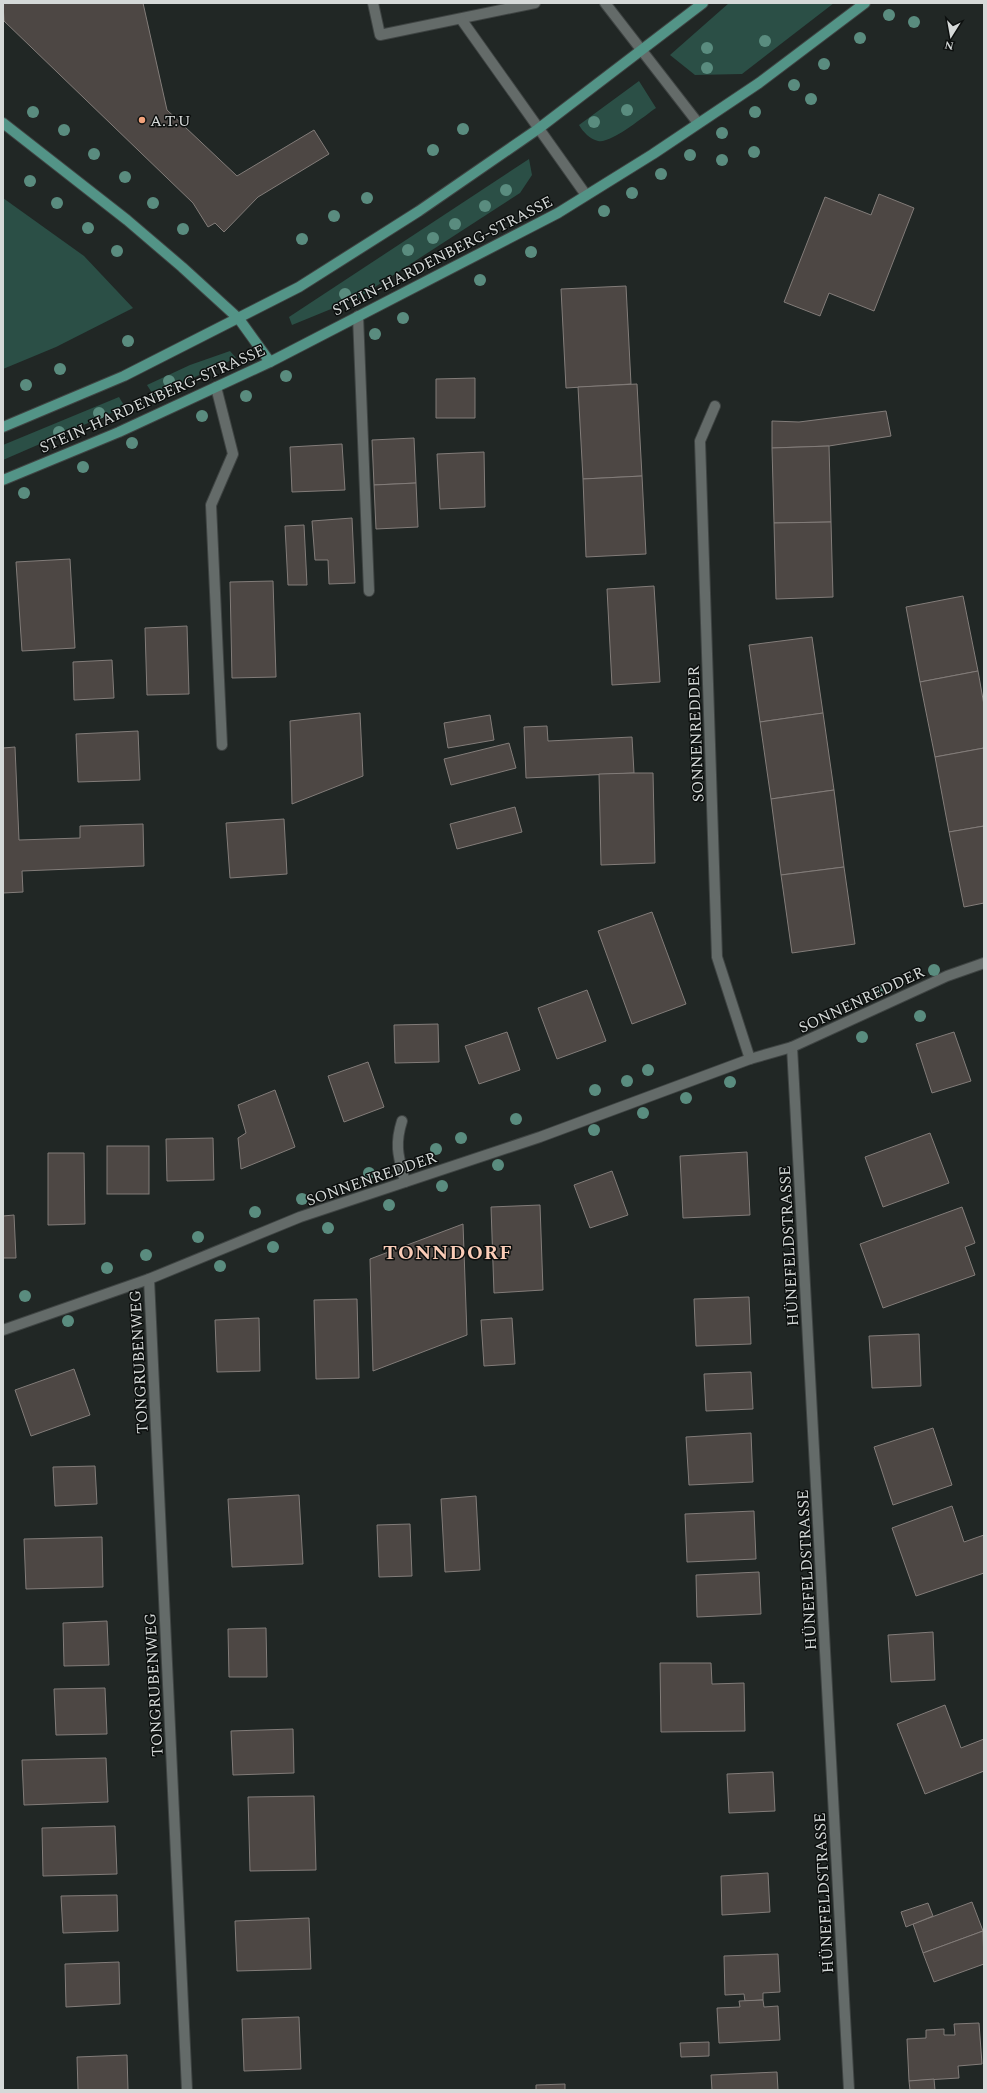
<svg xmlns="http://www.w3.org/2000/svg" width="987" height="2093" viewBox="0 0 987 2093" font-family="Spectral,serif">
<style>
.green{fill:#2b4f46}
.building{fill:#4d4744;stroke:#827c79}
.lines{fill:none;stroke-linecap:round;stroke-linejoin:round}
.minor-casing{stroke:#3f4443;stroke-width:12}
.major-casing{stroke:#3f4443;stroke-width:12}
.minor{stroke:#646b69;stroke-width:10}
.major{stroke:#539487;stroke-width:10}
.tree{fill:#5a8c7f}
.poi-dot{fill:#f1a27b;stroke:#0c0f0e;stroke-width:1.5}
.labels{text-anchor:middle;stroke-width:3;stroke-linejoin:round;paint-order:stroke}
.poi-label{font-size:16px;fill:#d5d9d8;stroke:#0c0f0e;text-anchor:start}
.street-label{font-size:16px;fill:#d5d9d8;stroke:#0c0f0e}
.district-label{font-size:20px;font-weight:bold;letter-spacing:1px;fill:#faccb7;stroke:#0c0f0e}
</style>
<rect width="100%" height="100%" fill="#212725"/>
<!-- green -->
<g class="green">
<polygon points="729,3 834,3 742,74 695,75 670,55"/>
<path d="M639 81 656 108C644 116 611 144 598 141 590 139 583 132 579 125Z"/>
<polygon points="529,159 532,175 520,193 358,298 292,325 289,317"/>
<polygon points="3,198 84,256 133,308 56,347 3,369"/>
<polygon points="230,351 236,358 154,396 147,385 190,365"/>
<polygon points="119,397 125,407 3,460 3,445"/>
</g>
<!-- building -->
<g class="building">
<polygon points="3,3 143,3 167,110 237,176 314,130 329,154 258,197 224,232 215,223 208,227 193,203 4,21"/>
<polygon points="879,194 914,208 874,311 829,293 820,316 784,302 825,197 871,215"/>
<polygon points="626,286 631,384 566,388 561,289"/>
<polygon points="475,378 475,418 436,418 436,379"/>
<polygon points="637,384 642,476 583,479 578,387"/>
<polygon points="886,411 891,436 829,446 772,448 772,421 799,422"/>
<polygon points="414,438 416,483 374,485 372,440"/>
<polygon points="342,444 345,490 292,492 290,447"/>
<polygon points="829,446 831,522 774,523 772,448"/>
<polygon points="484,452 485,507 440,509 437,454"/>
<polygon points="642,476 646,554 586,557 583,479"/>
<polygon points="416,483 418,527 376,529 374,485"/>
<polygon points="352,518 355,583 329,584 328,560 315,560 312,521"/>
<polygon points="831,522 833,597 776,599 774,523"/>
<polygon points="304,525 307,585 288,585 285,526"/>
<polygon points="70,559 75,648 22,651 16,562"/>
<polygon points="273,581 276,677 232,678 230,582"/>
<polygon points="654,586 660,682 612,685 607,589"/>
<polygon points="963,596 978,671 920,682 906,607"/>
<polygon points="187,626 189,694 147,695 145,628"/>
<polygon points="812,637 823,713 760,722 749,645"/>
<polygon points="112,660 114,698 74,700 73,662"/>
<polygon points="978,671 984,705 984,748 935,757 920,682"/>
<polygon points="360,713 363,776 292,804 290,721"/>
<polygon points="823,713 834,790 771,799 760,722"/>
<polygon points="490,715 494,740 448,748 444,723"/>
<polygon points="547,726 548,741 632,737 634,773 526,778 524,727"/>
<polygon points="138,731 140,780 78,782 76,734"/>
<polygon points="509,743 516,768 451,785 444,759"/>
<polygon points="15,747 19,840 80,838 80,826 143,824 144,866 22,871 23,892 3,893 3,748"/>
<polygon points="984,748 984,826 949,832 935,757"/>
<polygon points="634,773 653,773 655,863 601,865 599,774"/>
<polygon points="834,790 844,867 781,875 771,799"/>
<polygon points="515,807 522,832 457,849 450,824"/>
<polygon points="284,819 287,874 230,878 226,823"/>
<polygon points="984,826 984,903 964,907 949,832"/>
<polygon points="844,867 855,944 792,953 781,875"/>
<polygon points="652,912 686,1004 632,1024 598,931"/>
<polygon points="587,990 606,1041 557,1059 538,1008"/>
<polygon points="438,1024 439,1062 395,1063 394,1025"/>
<polygon points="507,1032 520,1070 479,1084 465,1046"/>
<polygon points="954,1032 971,1081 932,1093 916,1044"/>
<polygon points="368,1062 384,1107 344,1122 328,1076"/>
<polygon points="275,1090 295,1147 241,1169 238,1138 246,1133 238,1105"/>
<polygon points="930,1133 949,1183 883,1207 865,1157"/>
<polygon points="213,1138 214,1180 167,1181 166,1139"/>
<rect x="107" y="1146" width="42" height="48"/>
<polygon points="747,1152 750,1215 683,1218 680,1156"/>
<polygon points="48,1153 84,1153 85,1224 48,1225"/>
<polygon points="612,1171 628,1215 590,1228 574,1185"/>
<polygon points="540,1205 543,1290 494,1293 491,1207"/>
<polygon points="962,1207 975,1243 965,1247 975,1275 883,1308 860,1244"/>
<polygon points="14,1215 16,1258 3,1258 3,1216"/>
<polygon points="463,1224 467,1335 373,1371 370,1259"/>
<polygon points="749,1297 751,1344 696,1346 694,1299"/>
<polygon points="357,1299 359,1378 316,1379 314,1300"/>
<polygon points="259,1318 260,1371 217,1372 215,1320"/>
<polygon points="512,1318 515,1364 484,1366 481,1320"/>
<polygon points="919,1334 921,1386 872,1388 869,1336"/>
<polygon points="74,1369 90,1415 31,1436 15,1390"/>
<polygon points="751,1372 753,1409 706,1411 704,1374"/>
<polygon points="933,1428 952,1485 893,1505 874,1447"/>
<polygon points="751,1433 753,1482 689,1485 686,1437"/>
<polygon points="95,1466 97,1504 55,1506 53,1467"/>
<polygon points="299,1495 303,1564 232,1567 228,1499"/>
<polygon points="476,1496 480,1570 445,1572 441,1499"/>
<polygon points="952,1506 964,1542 984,1535 984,1573 916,1596 892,1528"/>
<polygon points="754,1511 756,1559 687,1562 685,1514"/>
<polygon points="410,1524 412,1576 379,1577 377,1525"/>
<polygon points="102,1537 103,1587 26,1589 24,1539"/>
<polygon points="759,1572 761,1614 697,1617 696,1575"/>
<polygon points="107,1621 109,1665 64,1666 63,1623"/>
<polygon points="266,1628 267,1677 229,1677 228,1629"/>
<polygon points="933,1632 935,1680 891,1682 888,1635"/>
<polygon points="660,1663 711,1663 712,1684 744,1683 745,1731 661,1732"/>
<polygon points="105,1688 107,1734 56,1735 54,1689"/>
<polygon points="945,1705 961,1748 984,1739 984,1771 925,1794 897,1724"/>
<polygon points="293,1729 294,1773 233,1775 231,1731"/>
<polygon points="106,1758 108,1802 24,1805 22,1760"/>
<polygon points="773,1772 775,1811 729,1813 727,1774"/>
<polygon points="314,1796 316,1870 250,1871 248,1797"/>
<polygon points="115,1826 117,1874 43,1876 42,1828"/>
<polygon points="768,1873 770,1912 722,1915 721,1876"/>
<polygon points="117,1895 118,1931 63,1933 61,1896"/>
<polygon points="972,1902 983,1931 923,1953 913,1924"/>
<polygon points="928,1903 933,1916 906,1927 901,1912"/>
<polygon points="309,1918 311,1969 237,1971 235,1921"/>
<polygon points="983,1931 984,1964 934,1982 923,1953"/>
<polygon points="778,1954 780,1992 763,1993 763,2000 745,2001 744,1994 725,1995 724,1956"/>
<polygon points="119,1962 120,2004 66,2007 65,1964"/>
<polygon points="763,2000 764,2007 778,2006 780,2040 719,2043 717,2008 740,2007 739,2001"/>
<polygon points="299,2017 301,2069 244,2071 242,2019"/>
<polygon points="979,2023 982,2064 958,2066 959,2078 909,2081 907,2039 926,2038 926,2030 944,2029 944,2035 955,2035 954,2024"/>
<polygon points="709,2042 709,2056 681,2057 680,2043"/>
<polygon points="127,2055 128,2090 78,2090 77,2057"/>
<polygon points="777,2072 778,2090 712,2090 711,2075"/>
<polygon points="934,2079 935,2090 910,2090 909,2081"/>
<polygon points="565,2084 565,2090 536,2090 536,2085"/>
</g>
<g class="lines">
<defs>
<g id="minor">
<polyline points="373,3 380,35 535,3"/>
<polyline points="605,3 698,123"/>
<polyline points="461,19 586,195"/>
<polyline points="358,316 369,591"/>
<polyline points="216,387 233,454 211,505 222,745"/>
<polyline points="715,406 700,441 717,957 750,1059"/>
<polyline points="792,1047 849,2090"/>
<path d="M402 1121C394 1146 399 1158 405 1182"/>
<polyline points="149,1279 187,2090"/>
<polyline points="3,1330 149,1279 300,1217 540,1137 750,1059 792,1047 947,976 984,963"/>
</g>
<g id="major">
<polyline points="3,123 127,220 182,267 239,319 270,362"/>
<polyline points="3,427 124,376 299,287 419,211 538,129 703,3"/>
<polyline points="3,480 119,432 270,362 558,213 653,154 759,83 865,3"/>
</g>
</defs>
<!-- minor casing -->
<use href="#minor" class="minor-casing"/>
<!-- major casing -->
<use href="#major" class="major-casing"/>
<!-- minor -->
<use href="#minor" class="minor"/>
<!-- major -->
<use href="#major" class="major"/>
</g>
<!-- trees -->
<g class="tree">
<circle cx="889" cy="15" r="6"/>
<circle cx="914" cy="22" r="6"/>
<circle cx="860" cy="38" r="6"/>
<circle cx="765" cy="41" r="6"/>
<circle cx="707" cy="48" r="6"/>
<circle cx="824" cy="64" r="6"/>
<circle cx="707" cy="68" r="6"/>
<circle cx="794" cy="85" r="6"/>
<circle cx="811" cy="99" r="6"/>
<circle cx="627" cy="110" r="6"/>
<circle cx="33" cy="112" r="6"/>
<circle cx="755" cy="112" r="6"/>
<circle cx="594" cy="122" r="6"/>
<circle cx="463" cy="129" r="6"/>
<circle cx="64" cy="130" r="6"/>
<circle cx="722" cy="133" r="6"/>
<circle cx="433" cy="150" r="6"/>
<circle cx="754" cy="152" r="6"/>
<circle cx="94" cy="154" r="6"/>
<circle cx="690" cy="155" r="6"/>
<circle cx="722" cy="160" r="6"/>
<circle cx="661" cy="174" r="6"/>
<circle cx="125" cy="177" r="6"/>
<circle cx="30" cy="181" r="6"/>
<circle cx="506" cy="190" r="6"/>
<circle cx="632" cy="193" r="6"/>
<circle cx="367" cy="198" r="6"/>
<circle cx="57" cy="203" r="6"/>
<circle cx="153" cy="203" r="6"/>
<circle cx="485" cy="206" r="6"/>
<circle cx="604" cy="211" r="6"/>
<circle cx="334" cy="216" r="6"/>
<circle cx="455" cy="224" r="6"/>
<circle cx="88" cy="228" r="6"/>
<circle cx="183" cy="229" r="6"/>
<circle cx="433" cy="238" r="6"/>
<circle cx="302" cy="239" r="6"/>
<circle cx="408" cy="250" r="6"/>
<circle cx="117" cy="251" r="6"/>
<circle cx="531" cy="252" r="6"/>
<circle cx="480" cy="280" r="6"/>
<circle cx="345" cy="294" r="6"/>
<circle cx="403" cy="318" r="6"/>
<circle cx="375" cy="334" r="6"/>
<circle cx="128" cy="341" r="6"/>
<circle cx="60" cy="369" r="6"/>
<circle cx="286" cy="376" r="6"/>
<circle cx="169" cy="381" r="6"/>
<circle cx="26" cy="385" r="6"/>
<circle cx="246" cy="396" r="6"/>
<circle cx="99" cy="413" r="6"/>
<circle cx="202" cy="416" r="6"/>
<circle cx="59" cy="432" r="6"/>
<circle cx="132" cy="443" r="6"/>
<circle cx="83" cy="467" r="6"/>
<circle cx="24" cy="493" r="6"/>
<circle cx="934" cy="970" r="6"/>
<circle cx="881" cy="990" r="6"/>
<circle cx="920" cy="1016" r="6"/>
<circle cx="862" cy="1037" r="6"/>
<circle cx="648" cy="1070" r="6"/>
<circle cx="627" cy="1081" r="6"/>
<circle cx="730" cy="1082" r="6"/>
<circle cx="595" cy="1090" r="6"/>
<circle cx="686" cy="1098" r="6"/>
<circle cx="643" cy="1113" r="6"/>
<circle cx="516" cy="1119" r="6"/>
<circle cx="594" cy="1130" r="6"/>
<circle cx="461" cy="1138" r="6"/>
<circle cx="436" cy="1149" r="6"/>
<circle cx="498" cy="1165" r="6"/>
<circle cx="369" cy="1173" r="6"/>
<circle cx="442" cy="1186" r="6"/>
<circle cx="302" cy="1199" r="6"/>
<circle cx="389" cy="1205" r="6"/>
<circle cx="255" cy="1212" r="6"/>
<circle cx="328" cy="1228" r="6"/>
<circle cx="198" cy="1237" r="6"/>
<circle cx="273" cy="1247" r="6"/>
<circle cx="146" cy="1255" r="6"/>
<circle cx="220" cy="1266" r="6"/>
<circle cx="107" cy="1268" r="6"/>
<circle cx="25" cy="1296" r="6"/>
<circle cx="68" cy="1321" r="6"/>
</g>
<!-- markers -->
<circle class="poi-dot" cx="142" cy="120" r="4"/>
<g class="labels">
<!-- poi labels -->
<g class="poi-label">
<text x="150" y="126">A.T.U</text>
</g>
<!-- street labels -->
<g class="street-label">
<text transform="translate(442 255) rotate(-27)" y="6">STEIN-HARDENBERG-STRASSE</text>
<text transform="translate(152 398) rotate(-24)" y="6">STEIN-HARDENBERG-STRASSE</text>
<text transform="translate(695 734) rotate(-92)" y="6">SONNENREDDER</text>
<text transform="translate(861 999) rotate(-25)" y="6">SONNENREDDER</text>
<text transform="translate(371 1178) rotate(-19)" y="6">SONNENREDDER</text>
<text transform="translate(788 1246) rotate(-93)" y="6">HÜNEFELDSTRASSE</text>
<text transform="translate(138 1362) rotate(-93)" y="6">TONGRUBENWEG</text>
<text transform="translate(806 1570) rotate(-93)" y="6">HÜNEFELDSTRASSE</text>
<text transform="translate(153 1685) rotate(-93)" y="6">TONGRUBENWEG</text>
<text transform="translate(823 1893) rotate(-93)" y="6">HÜNEFELDSTRASSE</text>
</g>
<!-- district labels -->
<g class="district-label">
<text x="448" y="1259">TONNDORF</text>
</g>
</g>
<!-- border -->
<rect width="987" height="2093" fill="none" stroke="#d5d9d8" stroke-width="8"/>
<!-- north arrow -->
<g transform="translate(951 36) rotate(191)" stroke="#0c0f0e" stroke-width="3" paint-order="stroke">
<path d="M0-3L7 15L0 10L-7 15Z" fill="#d5d9d8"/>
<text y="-6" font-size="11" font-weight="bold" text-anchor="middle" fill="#d5d9d8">N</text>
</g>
</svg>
